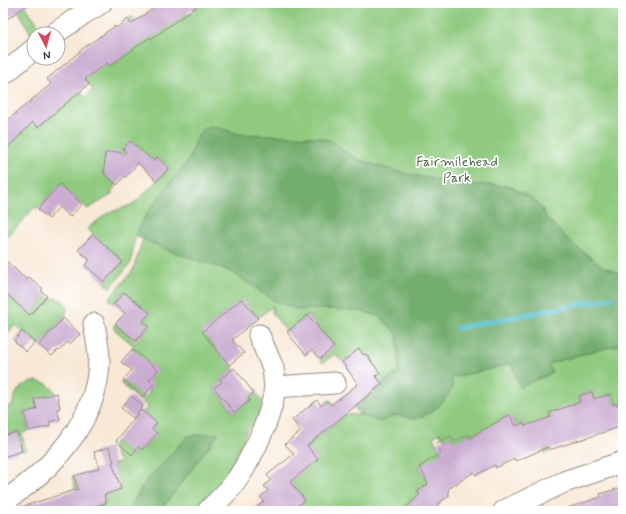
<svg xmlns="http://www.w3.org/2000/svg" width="626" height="514" viewBox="0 0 626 514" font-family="Mynerve,sans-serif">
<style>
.green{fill:#8fca7f;stroke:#5d7a55}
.forest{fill:#73ae6e;stroke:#4f6c4c}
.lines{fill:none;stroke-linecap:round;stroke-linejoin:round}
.stream{stroke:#53bfce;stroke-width:5}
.building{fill:#cbadd1}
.minor-casing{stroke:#928a80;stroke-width:23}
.minor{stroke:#fff;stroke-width:21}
.labels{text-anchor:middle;stroke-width:3.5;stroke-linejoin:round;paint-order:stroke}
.park-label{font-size:14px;fill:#4e6348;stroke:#fff}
</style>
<rect width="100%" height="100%" fill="#fff"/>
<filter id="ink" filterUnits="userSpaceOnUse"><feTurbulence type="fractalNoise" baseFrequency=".025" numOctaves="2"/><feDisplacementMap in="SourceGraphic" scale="8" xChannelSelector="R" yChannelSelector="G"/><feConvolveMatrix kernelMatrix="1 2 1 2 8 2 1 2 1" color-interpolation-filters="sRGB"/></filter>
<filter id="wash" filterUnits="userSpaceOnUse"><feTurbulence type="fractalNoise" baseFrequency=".012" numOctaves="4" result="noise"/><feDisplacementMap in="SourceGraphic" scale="16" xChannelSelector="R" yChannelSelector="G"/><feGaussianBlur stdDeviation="0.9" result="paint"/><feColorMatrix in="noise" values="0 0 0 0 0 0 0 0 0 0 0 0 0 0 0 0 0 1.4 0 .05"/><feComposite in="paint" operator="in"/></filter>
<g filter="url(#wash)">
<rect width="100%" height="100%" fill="#f8e8d5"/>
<!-- green -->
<g class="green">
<polygon points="15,3 23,3 41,28 31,35"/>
<polygon points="161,3 176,3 188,15 195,11 194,8 202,3 623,3 623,406 622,403 614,405 611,394 604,396 607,408 597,411 592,392 579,396 583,410 549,413 551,417 539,422 549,452 545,453 537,433 529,436 524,423 516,426 510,415 497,421 514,459 510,461 489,427 470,437 469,434 458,440 465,456 462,457 451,436 444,439 440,433 433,437 441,453 438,455 444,463 435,469 429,461 419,467 426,478 425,480 427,483 429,482 441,504 438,505 423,487 417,492 420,494 402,511 292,511 305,500 286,476 283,464 295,478 318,459 297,434 299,432 309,444 341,419 327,401 330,399 345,414 360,415 354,407 382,385 376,376 380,372 366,354 364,355 359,349 342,362 335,354 323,363 320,359 334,347 308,315 287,332 272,313 273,306 258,318 242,299 202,332 217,351 232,339 234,341 222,352 234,368 220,379 222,382 214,388 234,413 250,401 248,397 255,392 265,404 261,418 247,430 233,463 236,471 197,511 160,511 165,503 145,482 128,511 78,511 77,495 72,477 74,476 85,510 106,503 104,495 121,489 113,464 121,462 116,457 112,445 116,441 132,455 138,447 143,450 157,433 152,429 157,423 143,412 148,407 120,383 123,380 145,398 150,392 148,391 154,384 149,380 157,370 132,349 134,346 113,328 115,324 130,336 134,332 140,337 149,326 143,321 149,313 123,291 114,304 109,299 133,270 143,239 135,235 131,263 110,288 104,282 123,262 87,229 106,214 131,205 137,201 169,168 157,157 154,161 129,148 123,155 119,152 116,157 107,153 105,156 105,160 109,164 103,173 117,185 111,192 113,194 88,209 60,184 38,209 35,207 3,242 3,152 9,120 22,108 38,127 61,108 57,102 80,91 85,97 93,90 80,73 107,63 110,66 118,61 100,36 102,34 104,36 144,41 128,19 132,16 135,21 138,19 173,23 160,4"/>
<polygon points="3,271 16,287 8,295 18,304 22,300 35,310 47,296 51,299 55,298 62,300 67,306 66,314 39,345 15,325 3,339"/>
<path d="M37 381 47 384 57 393 35 399 37 409 24 413 29 431 22 433 26 450 22 451 17 432 3 436V407L12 406C14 392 22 382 37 381Z"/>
</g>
<!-- forest -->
<g class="forest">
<polygon points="208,127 220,128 238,134 317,137 332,141 344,151 357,159 392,170 436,180 473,184 509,186 533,199 541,207 546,217 575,246 604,267 618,272 623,279 623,344 578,355 549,364 552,373 520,387 511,364 451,378 453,387 443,402 430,413 416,419 396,415 380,422 361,415 354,407 399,371 397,334 381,317 361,311 324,309 299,310 275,301 230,271 167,250 135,235 149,210 190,158 195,141 202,129"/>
<polygon points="219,433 160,511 128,511 145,482 188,436"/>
</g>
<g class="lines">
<!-- stream -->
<polyline class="stream" points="457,328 612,298"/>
</g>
<g id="blocks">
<!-- building -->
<g class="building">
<polygon points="3,3 30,3 3,22"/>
<polygon points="161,3 201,3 151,39 150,37 110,66 107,63 85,79 89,84 38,127 33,122 3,152 3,125 17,112 51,84 47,79 85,47 115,26 116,28 128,19 131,24"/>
<polygon points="130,141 154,161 157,157 169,168 157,181 138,163 126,177 125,176 117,185 104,174 105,153 119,152 123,155 126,152 123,149"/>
<polygon points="60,184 82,204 70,217 59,207 49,219 38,209"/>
<polygon points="93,234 123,262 104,282 85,265 90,260 78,250"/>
<polygon points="3,258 27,280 29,277 43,289 41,291 47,296 30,315 3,291"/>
<polygon points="124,292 150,313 143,321 149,326 136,341 115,324 125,313 114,304"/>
<polygon points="242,299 258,318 232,340 244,353 229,365 202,332"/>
<polygon points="308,315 334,347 320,359 312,350 306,355 287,332"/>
<polygon points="63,318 80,334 70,344 68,342 59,351 58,350 52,356 39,345"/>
<polygon points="22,331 35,342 26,352 14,341"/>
<polygon points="132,349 158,370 149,380 154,384 143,397 123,380 132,370 121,362"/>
<polygon points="359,349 364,355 366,354 380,373 376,376 382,384 307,446 318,459 290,482 305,500 292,511 252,511 264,501 260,497 268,491 264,486 271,480 267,475 294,454 285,444 301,431 292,420 317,400 321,406 327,401 331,405 358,384 342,362"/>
<polygon points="234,368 254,393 248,398 250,400 235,413 214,388 222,382 220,379"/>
<polygon points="592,392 594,399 611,394 614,405 623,403 623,426 549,450 548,447 516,461 515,459 514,459 496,468 495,465 476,475 474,472 448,489 449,496 437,504 438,505 432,511 402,511 420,494 417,492 428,484 425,479 426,478 419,467 441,453 436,443 451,436 454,442 469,434 470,437 510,415 516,426 524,423 525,426 551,417 549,413 580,402 579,396"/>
<polygon points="57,393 60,408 57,409 60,419 49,422 50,426 29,431 24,413 37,409 34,399"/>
<polygon points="131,396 143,406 133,418 121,408"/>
<polygon points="141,410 157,423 152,429 157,433 142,450 138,447 132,455 116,441"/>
<polygon points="17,432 22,451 3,457 3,436"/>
<polygon points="109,447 114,462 112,462 121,489 104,495 106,503 81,511 18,511 18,508 78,489 74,476 100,468 94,452"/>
<polygon points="623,487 623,511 568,511 567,508 601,497 600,494"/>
</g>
</g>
</g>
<g filter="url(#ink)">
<use href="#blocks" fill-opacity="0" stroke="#928a80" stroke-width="1"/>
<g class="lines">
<defs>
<g id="minor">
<polyline points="54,34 83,14 101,3"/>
<polyline points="3,75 34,49"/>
<polyline points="259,335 273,368 275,387"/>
<path d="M3 502C51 470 98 422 99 360 99 348 96 336 94 324"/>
<path d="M208 511C216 502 226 494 233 485 251 461 272 416 275 387L335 383"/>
<polyline points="504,511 564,482 623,462"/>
</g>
</defs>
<!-- minor casing -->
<use href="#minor" class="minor-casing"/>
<!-- minor -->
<use href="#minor" class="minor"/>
</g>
</g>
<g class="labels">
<!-- park labels -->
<g class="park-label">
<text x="457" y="166">Fairmilehead<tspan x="457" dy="16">Park</tspan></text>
</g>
</g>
<!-- margin -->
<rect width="626" height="514" fill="none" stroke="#fff" stroke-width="16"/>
<!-- north arrow -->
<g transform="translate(46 46) rotate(174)"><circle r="19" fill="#ffffff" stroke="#aaaaaa"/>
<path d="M0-3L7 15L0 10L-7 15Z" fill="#d1495b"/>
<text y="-6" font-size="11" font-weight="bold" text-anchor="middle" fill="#2b2b2b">N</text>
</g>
</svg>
